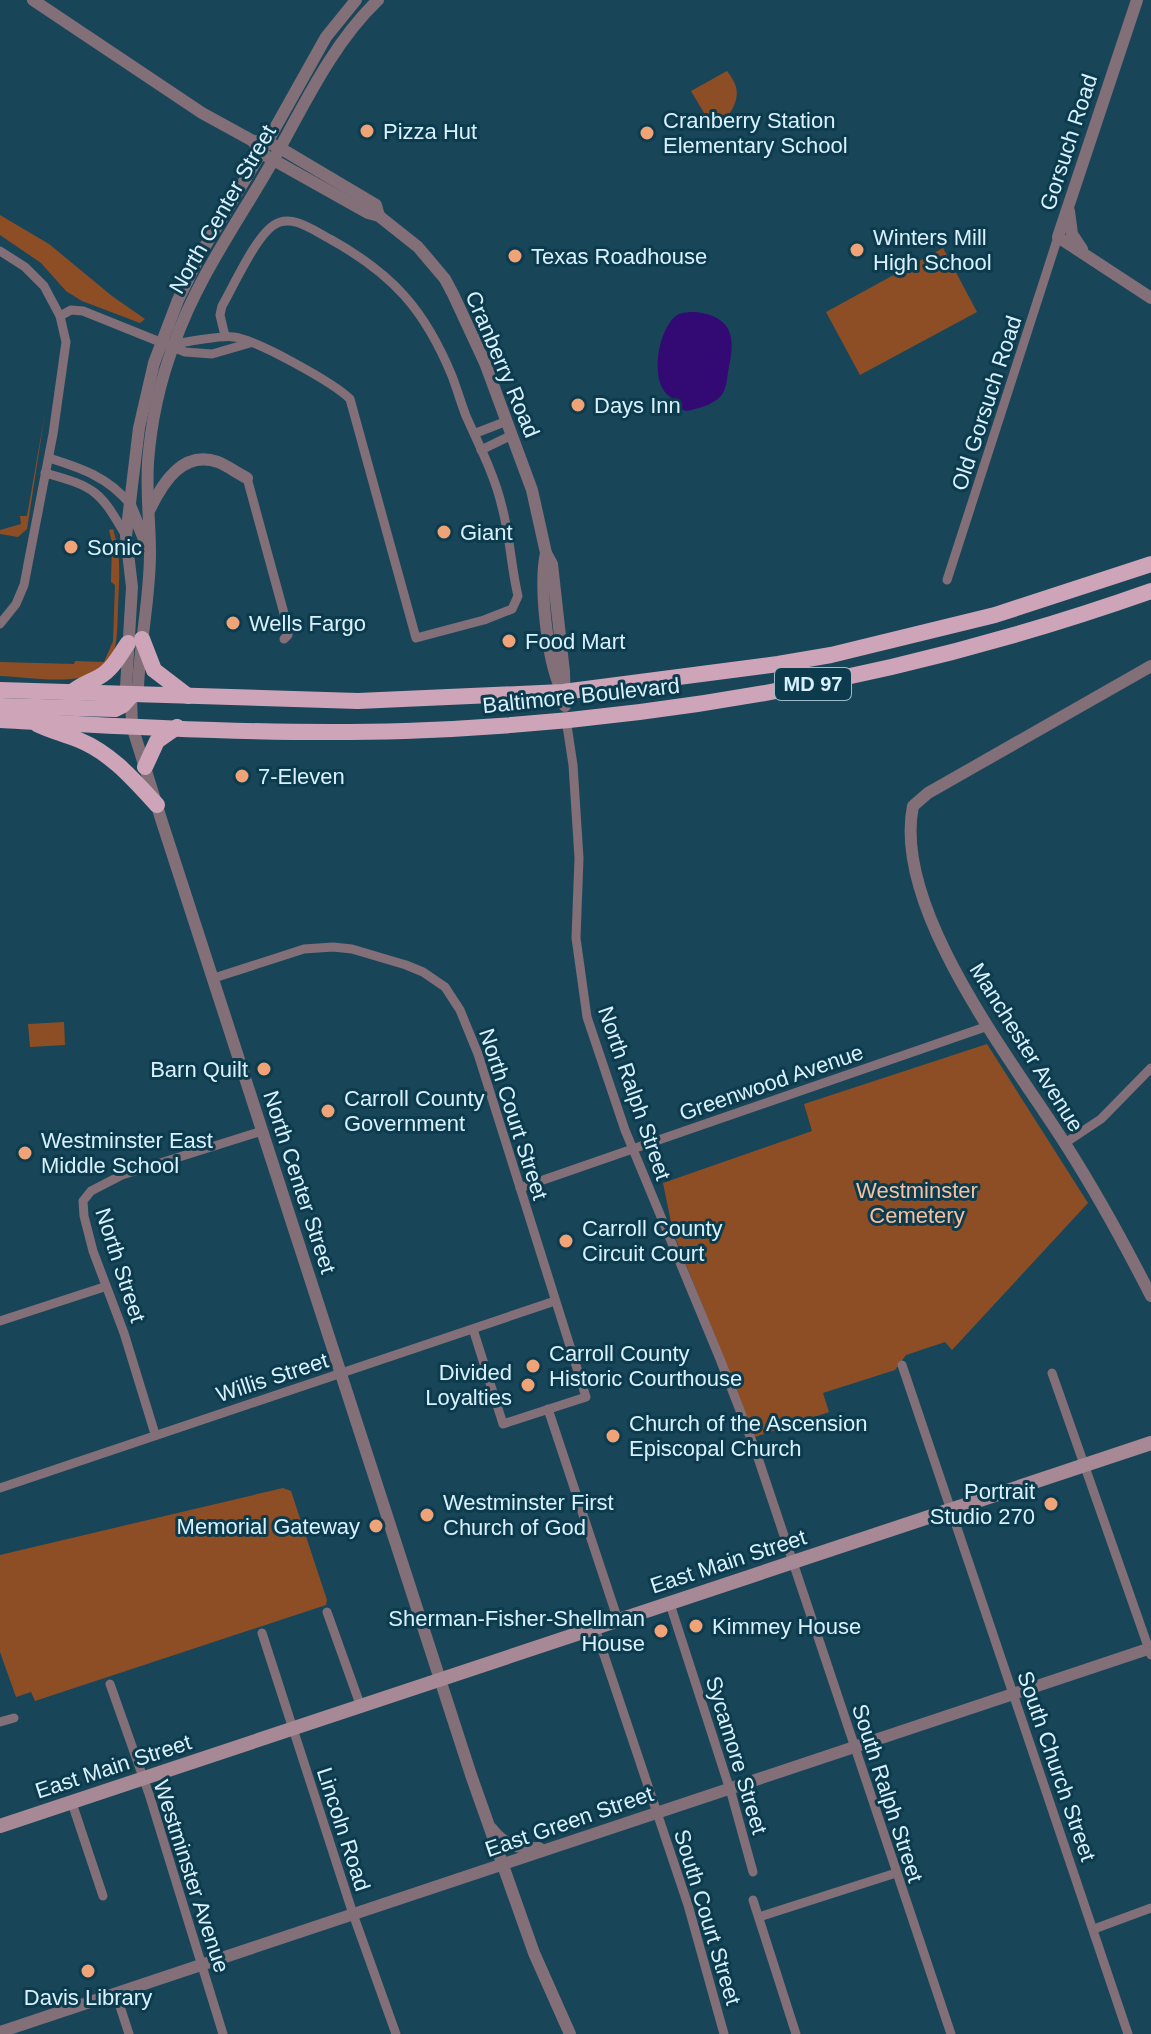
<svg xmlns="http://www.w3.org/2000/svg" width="1151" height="2034" viewBox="0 0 1151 2034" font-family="Arial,sans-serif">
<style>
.green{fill:#8e4e25}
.water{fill:#330a74}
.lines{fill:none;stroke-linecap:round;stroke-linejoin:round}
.minor{stroke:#826f77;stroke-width:9}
.tertiary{stroke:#826f77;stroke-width:12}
.secondary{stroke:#a68995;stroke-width:14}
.trunk{stroke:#cea5b8;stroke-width:16}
.poi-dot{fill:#efa377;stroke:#0c3b4e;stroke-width:3}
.labels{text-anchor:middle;stroke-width:6;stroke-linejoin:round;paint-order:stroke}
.shield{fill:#0c3b4e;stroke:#9cbac8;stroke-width:2}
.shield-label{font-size:20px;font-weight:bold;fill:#d9f1fd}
.poi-label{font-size:22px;fill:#d9f1fd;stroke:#0c3b4e;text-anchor:start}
.street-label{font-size:22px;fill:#d9f1fd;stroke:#0c3b4e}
.park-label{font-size:22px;fill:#f6c0a1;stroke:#0c3b4e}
</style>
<rect width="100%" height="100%" fill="#194559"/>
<!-- green -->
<g class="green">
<path d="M727 71C741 89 739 99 727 118L710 123 691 91Z"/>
<polygon points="0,215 49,244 112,296 145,319 140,323 82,301 66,291 41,263 0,235"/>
<polygon points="943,248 977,312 860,375 826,312"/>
<polygon points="45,413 27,529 18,537 0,534 0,530 21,524 20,516 27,516"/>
<path d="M113 529C122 556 119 581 118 609 117 627 119 656 104 668 82 687 28 677 0 676V662L74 664 75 661 104 662 113 641 115 585 111 582 112 542 109 530Z"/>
<polygon points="64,1022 65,1045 30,1047 28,1024"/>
<polygon points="987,1044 1088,1203 952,1350 945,1342 906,1355 895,1370 823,1393 829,1412 755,1437 673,1232 663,1183 812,1131 804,1104"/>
<polygon points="283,1488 291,1491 327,1600 326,1605 35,1701 31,1692 16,1697 0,1652 0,1555"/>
</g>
<!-- water -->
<path class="water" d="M696 312C736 317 735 341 728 372 727 380 726 390 721 396 713 405 697 409 686 411L675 407V399C647 390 657 329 677 315 683 312 689 312 696 312Z"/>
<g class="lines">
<!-- minor -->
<g class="minor">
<polyline points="0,251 25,267 44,286 60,316 66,342 53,434 24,585 16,604 0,624"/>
<polyline points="60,316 71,310 83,311 185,352 212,354 250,343"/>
<path d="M173 345C183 342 224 335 234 337 257 340 334 383 350 399L416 638 484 620 512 609 518 596C511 567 510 536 502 507 495 476 479 445 466 416 461 403 457 389 452 376 425 310 393 274 330 239 314 231 292 213 274 225 256 236 233 287 222 306L220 315 225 336"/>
<polyline points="476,433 507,421"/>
<polyline points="481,450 512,435"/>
<path d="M49 458C81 468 108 477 130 504"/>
<path d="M45 473C96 487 100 491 126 536"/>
<polyline points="247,478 288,628 288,635 284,639"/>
<polyline points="947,580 1058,237"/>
<polyline points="566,719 573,765 579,858 576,938 587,1017 625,1130 720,1359 755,1449 951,2034"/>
<polyline points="214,978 304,949 333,947 352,949 406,965 423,972 445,987 460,1010 478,1054 586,1397 503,1424 473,1329"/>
<polyline points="1065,1143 1101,1119 1151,1068"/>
<polyline points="520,1188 988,1026"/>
<polyline points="0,1321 104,1287"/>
<polyline points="902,1365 1128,2034"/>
<polyline points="1052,1373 1151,1655"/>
<polyline points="548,1409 618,1620"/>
<polyline points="155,1434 124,1333 93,1251 84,1216 83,1201 91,1191 122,1175 262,1131"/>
<polyline points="0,1488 555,1301"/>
<polyline points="670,1604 732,1796 753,1872"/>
<polyline points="327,1612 361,1707"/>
<polyline points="595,1628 688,1905 724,2034"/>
<polyline points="262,1633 353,1914 396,2034"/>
<polyline points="110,1684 149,1794 223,2034"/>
<polyline points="0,1722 14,1718"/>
<polyline points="72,1803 103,1896"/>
<polyline points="753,1900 796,2034"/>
<polyline points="759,1917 896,1873"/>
<polyline points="1094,1929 1151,1908"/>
<polyline points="116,1994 129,2034"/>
</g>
<!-- tertiary -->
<g class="tertiary">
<polyline points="33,0 202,113 253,141 267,142 280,148 376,205 379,216"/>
<polyline points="356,0 326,37 261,153 201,253 178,300 154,363 139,428 126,536 132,587 126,687 131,696 132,726 162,822 471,1775 534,1953 570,2034"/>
<polyline points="1137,0 1058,237 1151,298"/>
<polyline points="253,141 261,153 368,213 379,216 418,247 445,279 453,294 485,363 532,490 546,553 552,564 564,672 565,706"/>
<polyline points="1069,211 1072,234 1082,249"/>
<polyline points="130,505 146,544"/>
<path d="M150 509C163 482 183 450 218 462 228 466 237 473 247 478"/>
<path d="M546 553C539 584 547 660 561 689"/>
<path d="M1151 666 928 793 913 806C892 908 1011 1059 1064 1142 1096 1192 1124 1243 1151 1296"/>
<path d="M131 696 138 687C140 642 150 598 150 553 150 523 146 493 148 462 151 422 160 381 174 344 198 276 240 219 275 157 305 103 333 43 378 0"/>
<path d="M492 1829C504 1845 519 1849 539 1848"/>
<polyline points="0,2032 1151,1648"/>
</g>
<!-- secondary -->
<polyline class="secondary" points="0,1826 1151,1443"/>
<!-- trunk -->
<g class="trunk">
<polyline points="142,639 154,670 188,696"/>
<polyline points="0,690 358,701 563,692 778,664 831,655 995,615 1151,564"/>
<path d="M71 693C80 685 88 683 99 677 112 670 120 655 128 643"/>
<polyline points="0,706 115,709 123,705 131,696"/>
<path d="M0 720C133 727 272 735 405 731 659 722 911 676 1151 591"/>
<path d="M37 724C51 731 65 734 79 740 111 753 134 780 157 805"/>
<polyline points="145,767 157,741 177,727"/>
</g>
</g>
<!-- markers -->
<g class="poi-dot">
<circle cx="367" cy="131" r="8"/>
<circle cx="647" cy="133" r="8"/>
<circle cx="857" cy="250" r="8"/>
<circle cx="515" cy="256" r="8"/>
<circle cx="578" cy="405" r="8"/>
<circle cx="444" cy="532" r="8"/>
<circle cx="71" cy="547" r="8"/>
<circle cx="233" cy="623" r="8"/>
<circle cx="509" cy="641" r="8"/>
<circle cx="242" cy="776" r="8"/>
<circle cx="264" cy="1069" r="8"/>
<circle cx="328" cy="1111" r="8"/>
<circle cx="25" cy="1153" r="8"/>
<circle cx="566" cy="1241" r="8"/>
<circle cx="533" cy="1366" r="8"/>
<circle cx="528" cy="1385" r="8"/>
<circle cx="613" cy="1436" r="8"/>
<circle cx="1051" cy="1504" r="8"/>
<circle cx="427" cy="1515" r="8"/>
<circle cx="376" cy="1526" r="8"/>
<circle cx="696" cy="1626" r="8"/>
<circle cx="661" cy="1631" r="8"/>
<circle cx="88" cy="1971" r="8"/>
</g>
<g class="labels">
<!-- shield labels -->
<rect class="shield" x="775" y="668" width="76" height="32" rx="6"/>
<g class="shield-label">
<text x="813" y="691">MD 97</text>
</g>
<!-- poi labels -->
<g class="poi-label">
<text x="663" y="128">Cranberry Station<tspan x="663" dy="25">Elementary School</tspan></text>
<text x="383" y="139">Pizza Hut</text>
<text x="873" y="245">Winters Mill<tspan x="873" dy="25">High School</tspan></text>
<text x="531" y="264">Texas Roadhouse</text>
<text x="594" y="413">Days Inn</text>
<text x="460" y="540">Giant</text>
<text x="87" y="555">Sonic</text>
<text x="249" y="631">Wells Fargo</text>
<text x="525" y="649">Food Mart</text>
<text x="258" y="784">7-Eleven</text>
<text x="248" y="1077" text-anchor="end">Barn Quilt</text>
<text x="344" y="1106">Carroll County<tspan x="344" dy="25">Government</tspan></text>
<text x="41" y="1148">Westminster East<tspan x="41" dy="25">Middle School</tspan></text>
<text x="582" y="1236">Carroll County<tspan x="582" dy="25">Circuit Court</tspan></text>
<text x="549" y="1361">Carroll County<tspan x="549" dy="25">Historic Courthouse</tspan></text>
<text x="512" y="1380" text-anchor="end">Divided<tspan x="512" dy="25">Loyalties</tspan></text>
<text x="629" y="1431">Church of the Ascension<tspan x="629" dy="25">Episcopal Church</tspan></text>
<text x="1035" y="1499" text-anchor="end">Portrait<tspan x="1035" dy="25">Studio 270</tspan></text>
<text x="443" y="1510">Westminster First<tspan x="443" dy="25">Church of God</tspan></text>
<text x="360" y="1534" text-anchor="end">Memorial Gateway</text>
<text x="645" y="1626" text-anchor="end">Sherman-Fisher-Shellman<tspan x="645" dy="25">House</tspan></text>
<text x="712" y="1634">Kimmey House</text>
<text x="88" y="2005" text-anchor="middle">Davis Library</text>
</g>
<!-- street labels -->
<g class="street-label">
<text transform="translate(1068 142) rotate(-72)" y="8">Gorsuch Road</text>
<text transform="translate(222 209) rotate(-60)" y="8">North Center Street</text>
<text transform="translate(503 364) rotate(67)" y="8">Cranberry Road</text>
<text transform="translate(986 403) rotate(-72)" y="8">Old Gorsuch Road</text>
<text transform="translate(581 695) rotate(-6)" y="8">Baltimore Boulevard</text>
<text transform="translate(1027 1047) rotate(58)" y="8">Manchester Avenue</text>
<text transform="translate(771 1082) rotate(-19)" y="8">Greenwood Avenue</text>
<text transform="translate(635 1093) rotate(71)" y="8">North Ralph Street</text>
<text transform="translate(514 1114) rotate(72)" y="8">North Court Street</text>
<text transform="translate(300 1182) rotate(72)" y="8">North Center Street</text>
<text transform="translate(121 1265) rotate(72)" y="8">North Street</text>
<text transform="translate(272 1377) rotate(-18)" y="8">Willis Street</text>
<text transform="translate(728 1561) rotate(-18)" y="8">East Main Street</text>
<text transform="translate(737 1755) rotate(73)" y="8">Sycamore Street</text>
<text transform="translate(113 1766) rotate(-18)" y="8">East Main Street</text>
<text transform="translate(1057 1766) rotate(71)" y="8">South Church Street</text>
<text transform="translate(888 1793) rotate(72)" y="8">South Ralph Street</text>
<text transform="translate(569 1821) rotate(-19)" y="8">East Green Street</text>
<text transform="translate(344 1829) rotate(72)" y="8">Lincoln Road</text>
<text transform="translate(192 1876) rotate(72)" y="8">Westminster Avenue</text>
<text transform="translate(708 1917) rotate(73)" y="8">South Court Street</text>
</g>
<!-- park labels -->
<g class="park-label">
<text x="917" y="1198">Westminster<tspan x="917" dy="25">Cemetery</tspan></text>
</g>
</g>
</svg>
